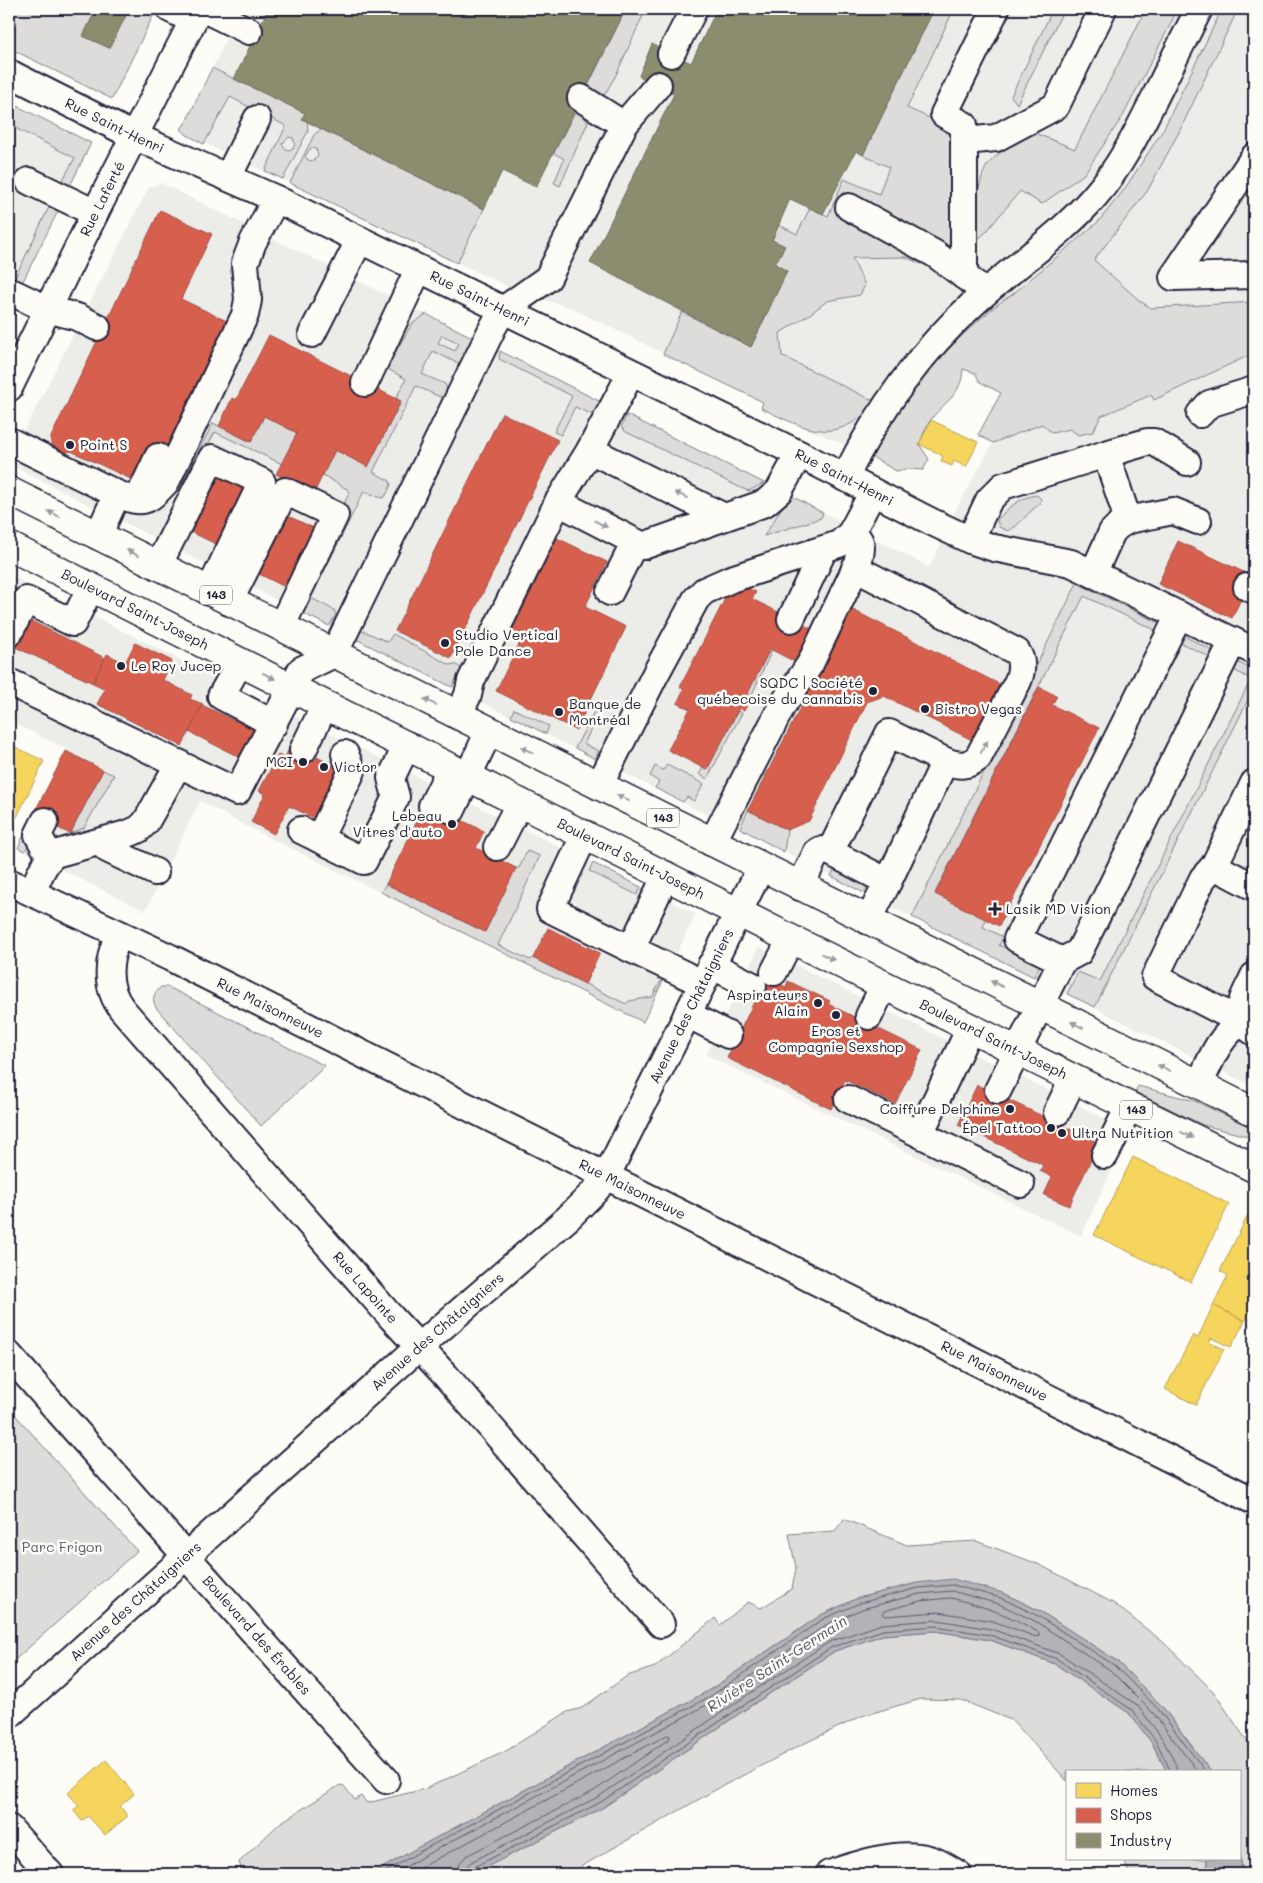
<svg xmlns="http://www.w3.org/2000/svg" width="1263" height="1883" viewBox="0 0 1263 1883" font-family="Mali,sans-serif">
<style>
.built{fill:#ecece9}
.green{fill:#dddcdb;stroke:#807f8b;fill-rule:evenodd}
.water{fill:#b2b2b7;stroke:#787885}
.homes{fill:#f6d55c;stroke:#b69f52}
.shops{fill:#d6604d;stroke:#a04d48}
.industry{fill:#8c8c6e;stroke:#6c6c5f}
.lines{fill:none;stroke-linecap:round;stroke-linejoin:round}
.shore{stroke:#5c5c6d;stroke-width:1}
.minor-casing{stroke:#22223b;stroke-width:30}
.major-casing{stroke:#22223b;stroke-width:31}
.minor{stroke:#fdfcf7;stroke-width:26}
.major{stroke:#fdfcf7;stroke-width:28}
.oneway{fill:#9a9aa2}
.poi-dot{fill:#22223b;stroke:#fdfcf7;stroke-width:2}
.labels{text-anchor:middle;stroke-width:5;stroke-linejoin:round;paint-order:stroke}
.shield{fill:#fdfcf7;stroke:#646373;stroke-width:1}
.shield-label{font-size:12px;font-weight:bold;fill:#22223b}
.street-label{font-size:14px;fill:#22223b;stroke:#fdfcf7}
.poi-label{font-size:14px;fill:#22223b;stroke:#fdfcf7;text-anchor:start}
.park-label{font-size:14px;fill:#5a5a6b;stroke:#fdfcf7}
.water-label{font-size:15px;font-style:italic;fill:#545466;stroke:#fdfcf7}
</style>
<rect width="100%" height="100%" fill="#fdfcf7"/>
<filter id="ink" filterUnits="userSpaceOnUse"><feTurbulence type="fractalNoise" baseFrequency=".02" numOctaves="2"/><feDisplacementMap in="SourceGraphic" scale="10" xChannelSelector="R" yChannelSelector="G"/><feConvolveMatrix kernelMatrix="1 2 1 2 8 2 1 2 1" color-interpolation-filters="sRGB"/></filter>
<g filter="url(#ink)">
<!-- built -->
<g class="built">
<polygon points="241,9 1254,9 1254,302 1151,308 1140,301 1075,243 1013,294 1001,300 993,309 885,430 872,457 761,408 763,402 569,307 524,294 187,135 181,129 186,122"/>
<polygon points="9,102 91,143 9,310"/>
<polygon points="161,183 790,495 929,567 948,530 955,511 993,443 1042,424 1052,433 1070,429 1152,395 1154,400 1254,353 1254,1087 864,893 740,828 708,815 296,610 9,464 9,460 149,187"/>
<polygon points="9,575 696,914 643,1022 246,826 200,801 145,911 18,848 67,749 9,721"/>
<polygon points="759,947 1130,1131 1081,1236 706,1055"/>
</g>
<!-- green -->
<g class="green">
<polygon points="9,9 94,9 96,10 83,36 109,48 129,9 143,9 154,14 112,99 9,48"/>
<polygon points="626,9 646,9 616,75 602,99 586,90"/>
<path d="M934 9H954L907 108 950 127 955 140 956 252 921 264 905 257 852 258 865 285 860 295 827 301 810 314 780 333 782 356 876 402C838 447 806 430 761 408L763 402 663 354 682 312 751 347 787 271 775 264 784 246 772 240 779 225 797 234 810 208 828 216 844 179 879 194 889 167 863 155Z"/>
<polygon points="1053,9 1064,9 1017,104 1011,96"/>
<path d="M1146 9H1178L1123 116 1084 174 1042 204 1020 191 986 232 975 242C975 222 976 176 990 162 1001 150 1018 141 1032 132L1075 149Z"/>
<path d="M1222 9H1238L1180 130 1148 190 1094 260 1140 301 1151 308 1254 302V353L1154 400 1151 395 1101 416 1093 432 1078 435 1070 429 1052 433 1042 424 993 443 978 435 1001 393 980 382 975 373 963 369C962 394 946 401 932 418 926 425 923 436 919 444L929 459 923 470 907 469 896 471 872 457C897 404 936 358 979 320 990 311 1000 301 1013 294L1098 222 1124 190 1163 130Z"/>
<path d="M212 68 305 113 302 119 307 121 308 131 283 179 265 171 286 126 230 97 204 144 187 135 181 129 186 122ZM289 137 293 138 295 144 293 148 289 150 285 149 282 144Z"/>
<polygon points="9,102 91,143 69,188 61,183 75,158 9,125"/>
<polygon points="577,108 588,122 560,186 554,183 564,159 554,153"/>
<path d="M321 129 484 209 457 263 290 183 314 135ZM311 148 316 149 318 155 315 159 311 161 308 160 305 156Z"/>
<polygon points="49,207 58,211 22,283 14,280"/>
<path d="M426 314 474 338 461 362 457 363 433 351 422 374 445 384 447 389 444 396 440 397 416 386 373 472 390 481 391 485 385 497 381 498 364 491 311 598 334 610 336 615 329 626 296 610 350 491 323 475 335 450 368 466 401 402 396 398 406 379 386 368 412 324ZM442 335 459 343 455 351 438 343Z"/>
<polygon points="500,351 601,402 595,413 591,414 575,407 561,435 554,432 572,396 499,359"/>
<polygon points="627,415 764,483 749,491 741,488 626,432 621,427"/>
<polygon points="264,416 297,433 282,464 215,432 187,483 182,483 213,423 251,442"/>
<polygon points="790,495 823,513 821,518 764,536"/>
<path d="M1037 495 1041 499 1040 504C1027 512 1021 525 1008 531L999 527 997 520C1008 508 1020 497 1037 495Z"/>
<polygon points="1077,583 1159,623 1155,630 1084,596 935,893 986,919 983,927 1003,937 999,945 1040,965 1034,977 912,917"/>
<polygon points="364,631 388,642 393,634 450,665 455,664 461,668 452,687 356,639 360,632"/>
<polygon points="1184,636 1215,652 1212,658 1181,643"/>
<polygon points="770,649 772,650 749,701 745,699"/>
<polygon points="1234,660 1254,671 1254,688 1095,1007 1067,994 1078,972 1100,981 1251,679 1230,668"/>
<polygon points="597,706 601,708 584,744 599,751 595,759 575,748"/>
<polygon points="514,709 549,726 546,734 511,716"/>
<polygon points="738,711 742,713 707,779 699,774 703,768 707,770"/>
<polygon points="667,765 704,784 694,801 687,797 683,802 655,788 659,782 650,776 655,766 663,770"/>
<polygon points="103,770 114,775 84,828 70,834"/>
<polygon points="748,810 787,830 784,852 740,828"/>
<polygon points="33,815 42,819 25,851 18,848"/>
<polygon points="527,851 540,856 498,945 530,960 533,958 626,1004 629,1001 652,997 661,981 663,981 643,1022 381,892 386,884 485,932 516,868 519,868"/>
<polygon points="593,863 641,887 637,895 589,871"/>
<polygon points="836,867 869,883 864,893 831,876"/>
<path d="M161 987H168L325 1066 261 1126 157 1009C151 1000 153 993 161 987Z"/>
<polygon points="1138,1086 1195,1101 1254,1129 1254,1138 1203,1125 1135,1092"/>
<polygon points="9,1408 137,1551 9,1665"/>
<polygon points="844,1519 907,1545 976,1541 1038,1564 1113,1603 1162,1641 1213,1691 1254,1751 1254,1874 1243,1874 1239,1851 1239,1772 1211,1772 1162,1706 1117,1661 1040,1611 1003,1593 917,1583 858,1598 821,1615 708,1691 417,1848 372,1874 243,1874 239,1862 280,1823 340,1785 344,1786 355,1800 361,1796 367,1803 425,1789 506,1751 567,1712 582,1708 627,1676 655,1667 715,1618 720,1625 748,1602 761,1608 792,1589 796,1568 789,1534 835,1531"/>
<polygon points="935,1631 990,1640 1055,1664 1129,1713 1152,1743 1167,1772 1067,1772 1067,1781 1013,1721 961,1700 921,1699 862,1716 801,1745 717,1789 568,1874 473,1874 604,1807 746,1709 835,1651 883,1635"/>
<polygon points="1124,1859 1207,1859 1207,1874 1129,1874"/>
</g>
<!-- water -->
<g class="water">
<polygon points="953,1579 1003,1593 1040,1611 1117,1661 1162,1706 1211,1772 1167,1772 1152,1743 1129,1713 1055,1664 990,1640 935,1631 883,1635 835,1651 746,1709 604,1807 473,1874 372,1874 417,1848 708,1691 821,1615 858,1598 917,1583"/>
<polygon points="1239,1851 1243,1874 1207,1874 1207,1859 1239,1859"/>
</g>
<!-- homes -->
<g class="homes">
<polygon points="931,420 978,442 966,467 954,461 952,466 947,464 941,461 943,456 919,444"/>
<polygon points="11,745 44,761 14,823 9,821 9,749"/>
<polygon points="1133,1157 1229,1204 1191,1282 1094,1235"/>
<polygon points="1249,1213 1254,1216 1254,1302 1245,1321 1213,1305 1228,1275 1220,1271"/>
<polygon points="1213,1305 1245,1321 1231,1347 1211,1338 1209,1342 1224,1349 1196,1405 1165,1389 1193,1335 1198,1338"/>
<polygon points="106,1760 134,1794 120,1806 128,1816 105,1835 88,1816 82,1821 73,1810 79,1806 68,1793"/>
</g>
<!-- shops -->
<g class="shops">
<polygon points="160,210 212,234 181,299 233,324 167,462 135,481 71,451 64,453 51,444 51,437"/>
<polygon points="269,335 401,401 368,467 335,450 314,493 276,474 297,433 264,416 251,442 219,426 232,398 236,400"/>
<polygon points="502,413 558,440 451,658 395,631"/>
<polygon points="219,476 230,482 233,476 251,495 224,548 191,532"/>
<polygon points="286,515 320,531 287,588 257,573"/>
<polygon points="557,538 607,562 585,607 626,627 576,730 496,691 523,636 512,631"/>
<polygon points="1178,541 1252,576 1232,618 1158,584"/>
<polygon points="742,586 756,592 752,599 818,632 801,665 770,649 745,699 749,701 744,711 739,708 707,770 668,750 690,709 677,703 684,689 680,687 730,589 739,593"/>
<polygon points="851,609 1005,687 976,742 884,696 867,702 809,821 787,830 748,810"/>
<polygon points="29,620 105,658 93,683 15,647"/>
<polygon points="135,643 172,661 163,680 192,695 190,699 203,704 182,746 97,704 105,689 93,683 107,654 125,663"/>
<polygon points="1039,687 1057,696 1052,705 1099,728 999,926 935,894"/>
<polygon points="202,705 254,730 241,758 189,732"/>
<polygon points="289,748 315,761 317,757 343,771 318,820 289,806 274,834 251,822 265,794 259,791 278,755 285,758"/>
<polygon points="66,751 103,770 70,834 33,815"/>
<polygon points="426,803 484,831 476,848 516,868 485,932 386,884"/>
<polygon points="548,928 600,953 585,984 533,958"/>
<polygon points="766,977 786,987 788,981 830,1001 828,1004 922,1050 895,1104 845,1080 831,1109 727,1058"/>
<polygon points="977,1085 1099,1143 1069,1206 1044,1195 1052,1177 1040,1171 1043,1165 958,1125"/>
</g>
<!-- industry -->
<g class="industry">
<polygon points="94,9 129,9 110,48 83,36 96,10"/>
<polygon points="268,9 626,9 536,187 502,171 484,209 321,129 302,119 305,113 234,79"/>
<polygon points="717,9 934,9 863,155 856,151 823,214 790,199 772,240 785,246 775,264 787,271 751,347 590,263 674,94 639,76 652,44 691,63"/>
</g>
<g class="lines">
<!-- shore -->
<g class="shore">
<path d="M951 1598C982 1606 1012 1615 1039 1633V1635L1036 1637 993 1621 939 1612 885 1616 882 1614 884 1611 920 1601Z"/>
<polyline points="382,1874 419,1852 711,1696 823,1619 860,1603 918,1588 953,1585 1001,1598 1038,1616 1114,1665 1159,1710 1206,1772"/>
<polyline points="394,1874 422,1857 714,1701 826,1625 862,1609 919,1594 952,1591 999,1604 1035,1621 1110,1670 1154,1714 1198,1772"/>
<polyline points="409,1874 667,1735 670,1736 669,1739 594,1791 466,1856 459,1864 457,1874"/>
<polyline points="465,1874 466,1867 471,1862 598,1797 740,1700 829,1642 882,1624 937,1620 991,1629 1060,1654 1137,1705 1162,1738 1176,1765 1177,1772"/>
<polyline points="471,1874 472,1869 480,1864 601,1802 744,1705 832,1647 883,1630 936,1626 990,1635 1057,1659 1132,1710 1156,1741 1171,1772"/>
</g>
<defs>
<g id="minor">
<polyline points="170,9 193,20"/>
<polyline points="204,9 249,31"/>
<polyline points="671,54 694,9"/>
<path id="s1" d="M9 73 134 136 276 199 799 454 932 522 970 540 994 548 1071 563 1254 651"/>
<polyline points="581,98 624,125"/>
<polyline points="965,141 996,138 1056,106 1103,9"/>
<polyline points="1254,157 1173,277 1254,275"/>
<polyline points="228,177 257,119"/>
<polyline points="29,181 95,213"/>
<polyline points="849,207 935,254 975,284"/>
<polyline points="964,276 964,125 944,114 996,9"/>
<polyline points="9,291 47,309 77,317 97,327"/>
<polyline points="312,334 359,241"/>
<polyline points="365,383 418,270"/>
<path id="s2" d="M9 388 95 213 199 9"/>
<polyline points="1200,414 1209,404 1254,390"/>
<polyline points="9,441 117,494"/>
<polyline points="590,450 724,517"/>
<path d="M845 478C877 412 920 352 975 302 1014 266 1059 237 1094 197 1123 164 1141 125 1160 87 1173 60 1186 35 1199 9"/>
<polyline points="140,495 158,457"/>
<polyline points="558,502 643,546 765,503 779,491 799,454"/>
<polyline points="1128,520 1106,454 1147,442 1154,442 1187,462"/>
<path d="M98 536 117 494C144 505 147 502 166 482L245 315 248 300 245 263 253 242 276 199"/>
<polyline points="970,540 989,500 1003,486 1106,454"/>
<polyline points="158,566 212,458 262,482 209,592"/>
<path d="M855 568 1017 652C1023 661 1022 671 1018 681L978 758C967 767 958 766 945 761"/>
<polyline points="1093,574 1112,532 1118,526 1128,520 1173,511 1198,521"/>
<polyline points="1247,587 1254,590"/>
<polyline points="610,592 635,542"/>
<polyline points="229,602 285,491 335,515 281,627"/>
<polyline points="791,619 824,549"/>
<polyline points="9,633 26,600 73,623 91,587"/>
<polyline points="240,662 221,696 274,724"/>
<polyline points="9,682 237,792 301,670 334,654 493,327 503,310 548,278 624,125 658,85"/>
<polyline points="458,716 468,695 471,681 558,502 590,450 631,373"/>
<polyline points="303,750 325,705"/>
<polyline points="1254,783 1214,866 1254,887"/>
<polyline points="599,786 656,673 696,599 704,591 731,579 839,544 851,533 873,492"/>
<polyline points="432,806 451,767"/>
<polyline points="452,810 489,731"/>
<polyline points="45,821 38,835 50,857"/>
<polyline points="301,830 364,861 396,797 391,778 407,745"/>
<polyline points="585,834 550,909 631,949 666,875"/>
<polyline points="319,839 352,771 345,754"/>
<polyline points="102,841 107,849 155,872"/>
<path d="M712 843 782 706 810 664 858 563C862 550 864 540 851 533"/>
<polyline points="497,847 520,802"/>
<polyline points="830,852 889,733 945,761 888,882"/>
<polyline points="1214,866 1203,878 1155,977 1242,1022"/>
<path id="s3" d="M9 882 171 958 1254 1501"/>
<polyline points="800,887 817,852 820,850 830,852 888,882 868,921"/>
<path d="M32 892C38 880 43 862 55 854L130 833 139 829 146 822 179 763"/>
<path id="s4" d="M119 934C108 958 104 986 122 1009L391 1317 447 1377 661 1624"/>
<polyline points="631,949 702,983"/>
<polyline points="1062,961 1017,939 1179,615"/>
<polyline points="711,965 753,986"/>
<polyline points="774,972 791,939"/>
<polyline points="687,1014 728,1035"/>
<polyline points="869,1016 884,985"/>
<polyline points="970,1028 920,1134 1021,1184"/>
<path d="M1254 1032C1229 1016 1245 996 1254 976"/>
<path d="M1199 1085C1210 1062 1219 1035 1242 1022"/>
<polyline points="998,1090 1062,961 1079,952 1233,641"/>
<polyline points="848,1099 920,1134"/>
<polyline points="1057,1112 1073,1079"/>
<polyline points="1105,1155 1129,1107"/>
<path id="s5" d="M9 1355 186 1556 386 1780"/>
<path id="s6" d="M9 1715 419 1347 568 1218 595 1191 606 1177 761 867"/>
<polyline points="9,1828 50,1874"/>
<path d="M829 1874C857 1865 890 1853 919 1857 933 1858 946 1867 958 1874"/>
</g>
<g id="major">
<polyline points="9,491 1254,1112"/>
<path id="s7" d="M9 546 791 939 1254 1168"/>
</g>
</defs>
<!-- minor casing -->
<use href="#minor" class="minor-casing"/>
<!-- major casing -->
<use href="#major" class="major-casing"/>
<!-- minor -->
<use href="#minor" class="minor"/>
<!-- major -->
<use href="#major" class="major"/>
</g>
<!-- one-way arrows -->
<defs><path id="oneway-solid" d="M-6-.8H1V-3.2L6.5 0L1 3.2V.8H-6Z" transform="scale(1.25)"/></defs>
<g class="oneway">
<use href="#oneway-solid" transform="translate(681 495) rotate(-154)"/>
<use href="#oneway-solid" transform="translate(54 514) rotate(-154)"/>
<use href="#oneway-solid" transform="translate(601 524) rotate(28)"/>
<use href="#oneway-solid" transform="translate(133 553) rotate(-153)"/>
<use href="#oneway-solid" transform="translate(269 676) rotate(27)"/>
<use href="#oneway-solid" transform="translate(430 702) rotate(-153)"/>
<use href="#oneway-solid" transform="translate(984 747) rotate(-61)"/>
<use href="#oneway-solid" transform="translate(527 750) rotate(-153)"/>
<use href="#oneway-solid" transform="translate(623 798) rotate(-153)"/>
<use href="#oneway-solid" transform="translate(828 957) rotate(26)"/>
<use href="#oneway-solid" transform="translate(997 984) rotate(-154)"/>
<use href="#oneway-solid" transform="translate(1077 1025) rotate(-153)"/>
<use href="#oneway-solid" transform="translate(1164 1068) rotate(-154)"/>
<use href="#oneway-solid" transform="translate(1187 1135) rotate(26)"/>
</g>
</g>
<!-- markers -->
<g class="poi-dot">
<circle cx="70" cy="445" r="5"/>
<circle cx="445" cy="643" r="5"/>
<circle cx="121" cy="666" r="5"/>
<circle cx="873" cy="691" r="5"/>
<circle cx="925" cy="709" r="5"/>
<circle cx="559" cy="712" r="5"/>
<circle cx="303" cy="762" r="5"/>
<circle cx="324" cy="767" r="5"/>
<circle cx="452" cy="824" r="5"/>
<path d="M992.5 901.5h5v5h5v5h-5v5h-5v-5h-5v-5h5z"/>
<circle cx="818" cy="1003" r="5"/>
<circle cx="836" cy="1015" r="5"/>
<circle cx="1010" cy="1109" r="5"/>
<circle cx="1051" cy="1128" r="5"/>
<circle cx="1062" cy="1133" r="5"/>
</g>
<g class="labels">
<!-- shield labels -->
<g class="shield">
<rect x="200" y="585.5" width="32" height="19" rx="4"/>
<rect x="647" y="808.5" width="32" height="19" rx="4"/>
<rect x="1120" y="1100.5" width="32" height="19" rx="4"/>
</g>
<g class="shield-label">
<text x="216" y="599">143</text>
<text x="663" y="822">143</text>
<text x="1136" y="1114">143</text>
</g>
<!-- street labels -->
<g class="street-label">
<text dy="5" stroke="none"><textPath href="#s1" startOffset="118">Rue Saint-Henri</textPath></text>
<text dy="5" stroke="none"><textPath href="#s2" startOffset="211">Rue Laferté</textPath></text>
<text dy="5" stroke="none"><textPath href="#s1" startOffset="522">Rue Saint-Henri</textPath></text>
<text dy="5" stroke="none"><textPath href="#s1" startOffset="928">Rue Saint-Henri</textPath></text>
<text dy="5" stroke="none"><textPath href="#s7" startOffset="141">Boulevard Saint-Joseph</textPath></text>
<text dy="5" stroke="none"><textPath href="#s7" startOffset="696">Boulevard Saint-Joseph</textPath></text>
<text dy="5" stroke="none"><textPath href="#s6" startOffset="995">Avenue des Châtaigniers</textPath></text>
<text dy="5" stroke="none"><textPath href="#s3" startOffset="290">Rue Maisonneuve</textPath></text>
<text dy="5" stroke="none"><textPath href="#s7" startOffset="1101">Boulevard Saint-Joseph</textPath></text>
<text dy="5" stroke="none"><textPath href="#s3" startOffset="695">Rue Maisonneuve</textPath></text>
<text dy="5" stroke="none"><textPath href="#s4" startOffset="449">Rue Lapointe</textPath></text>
<text dy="5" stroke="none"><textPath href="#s6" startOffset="575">Avenue des Châtaigniers</textPath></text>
<text dy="5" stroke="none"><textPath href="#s3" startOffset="1100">Rue Maisonneuve</textPath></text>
<text dy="5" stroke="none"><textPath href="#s6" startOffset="170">Avenue des Châtaigniers</textPath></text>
<text dy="5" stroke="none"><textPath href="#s5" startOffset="374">Boulevard des Érables</textPath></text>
</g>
<!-- poi labels -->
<g class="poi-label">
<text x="80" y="450">Point S</text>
<text x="455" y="640">Studio Vertical<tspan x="455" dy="16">Pole Dance</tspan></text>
<text x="131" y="671">Le Roy Jucep</text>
<text x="863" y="688" text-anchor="end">SQDC | Société<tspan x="863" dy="16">québecoise du cannabis</tspan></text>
<text x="569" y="709">Banque de<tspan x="569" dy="16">Montréal</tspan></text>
<text x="935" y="714">Bistro Vegas</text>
<text x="293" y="767" text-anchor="end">MCI</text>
<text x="334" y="772">Victor</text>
<text x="442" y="821" text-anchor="end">Lebeau<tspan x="442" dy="16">Vitres d'auto</tspan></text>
<text x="1006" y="914">Lasik MD Vision</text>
<text x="808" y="1000" text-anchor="end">Aspirateurs<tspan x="808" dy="16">Alain</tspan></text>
<text x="836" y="1036" text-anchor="middle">Eros et<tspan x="836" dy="16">Compagnie Sexshop</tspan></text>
<text x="1000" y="1114" text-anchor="end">Coiffure Delphine</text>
<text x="1041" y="1133" text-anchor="end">Épel Tattoo</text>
<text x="1072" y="1138">Ultra Nutrition</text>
</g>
<!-- park labels -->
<g class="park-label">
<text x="62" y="1552">Parc Frigon</text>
</g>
<!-- water labels -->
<g class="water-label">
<text transform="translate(777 1664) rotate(-33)" y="5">Rivière Saint-Germain</text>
</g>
</g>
<!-- margin -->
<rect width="1263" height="1883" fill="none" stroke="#fdfcf7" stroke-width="30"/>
<rect x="15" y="15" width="1233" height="1853" fill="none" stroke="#22223b" stroke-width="2" filter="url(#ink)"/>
<!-- legend -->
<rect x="1066" y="1770" width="175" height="90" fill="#fdfcf7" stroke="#a5a5ac"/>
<rect x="1076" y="1783" width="25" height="15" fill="#f6d55c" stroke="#a5a5ac"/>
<text x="1110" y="1796" font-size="15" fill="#22223b">Homes</text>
<rect x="1076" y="1808" width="25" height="15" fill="#d6604d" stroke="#a5a5ac"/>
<text x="1110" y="1820" font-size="15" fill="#22223b">Shops</text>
<rect x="1076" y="1833" width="25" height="15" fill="#8c8c6e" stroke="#a5a5ac"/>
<text x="1110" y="1846" font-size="15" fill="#22223b">Industry</text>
</svg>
